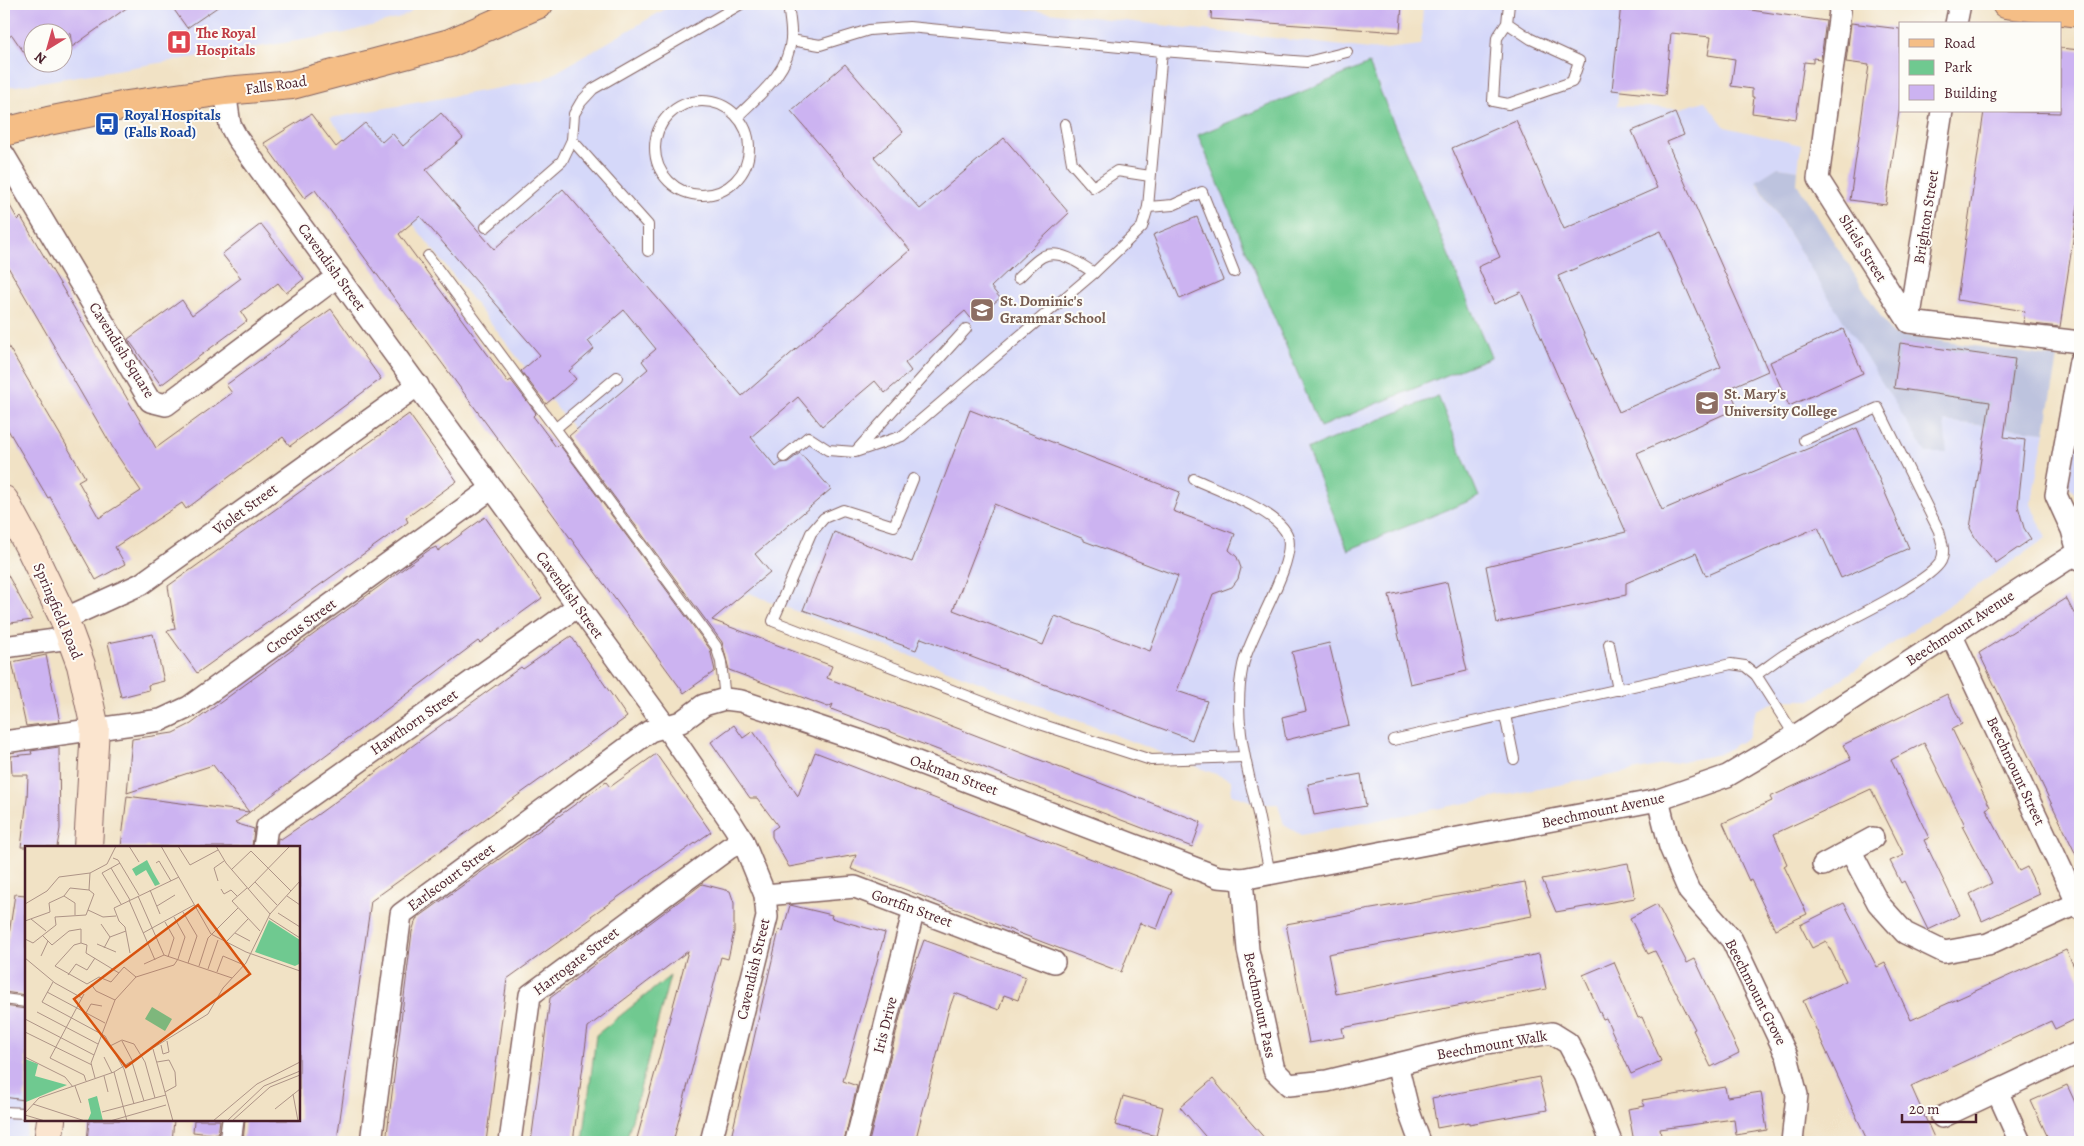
<svg xmlns="http://www.w3.org/2000/svg" width="2084" height="1146" viewBox="0 0 2084 1146" font-family="Alegreya,serif">
<style>
.built{fill:#d5d8f9;fill-rule:evenodd}
.industrial{fill:#bdc3de}
.green{fill:#6fc990;stroke:#5c745e}
.building{fill:#ccb3f1;fill-rule:evenodd}
.lines{fill:none;stroke-linecap:round;stroke-linejoin:round}
.lane-casing{stroke:#846361;stroke-width:12}
.street-casing{stroke:#846361;stroke-width:24}
.secondary-casing{stroke:#846361;stroke-width:30}
.primary-casing{stroke:#846361;stroke-width:30}
.lane{stroke:#fff;stroke-width:10}
.street{stroke:#fff;stroke-width:21}
.secondary{stroke:#fbe5cf;stroke-width:28}
.primary{stroke:#f5be86;stroke-width:28}
.labels{text-anchor:middle;stroke-width:4;stroke-linejoin:round;paint-order:stroke}
.health-label{font-size:15px;font-weight:bold;fill:#be3a42;stroke:#fdfcf7;text-anchor:start}
.street-label{font-size:15px;fill:#4a1f2b;stroke:#fdfcf7}
.transit-label{font-size:15px;font-weight:bold;fill:#164399;stroke:#fdfcf7;text-anchor:start}
.education-label{font-size:15px;font-weight:bold;fill:#785e54;stroke:#fdfcf7;text-anchor:start}
.inset-road{fill:none;stroke:#ae9487;stroke-width:1}
.view{fill:#d8530f;fill-opacity:0.15;stroke:#d8530f;stroke-width:2.5}
.inset-edge{fill:none;stroke:#4a1f2b;stroke-width:2.5}
</style>
<rect width="100%" height="100%" fill="#fdfcf7"/>
<filter id="ink" filterUnits="userSpaceOnUse"><feTurbulence type="fractalNoise" baseFrequency=".02" numOctaves="2"/><feDisplacementMap in="SourceGraphic" scale="10" xChannelSelector="R" yChannelSelector="G"/><feConvolveMatrix kernelMatrix="1 2 1 2 8 2 1 2 1" color-interpolation-filters="sRGB"/></filter>
<filter id="wash" filterUnits="userSpaceOnUse"><feTurbulence type="fractalNoise" baseFrequency=".0096" numOctaves="4" result="noise"/><feDisplacementMap in="SourceGraphic" scale="20" xChannelSelector="R" yChannelSelector="G"/><feGaussianBlur stdDeviation="1.12" result="paint"/><feColorMatrix in="noise" values="0 0 0 0 0 0 0 0 0 0 0 0 0 0 0 0 0 1.4 0 .05"/><feComposite in="paint" operator="in"/></filter>
<g filter="url(#wash)">
<rect width="100%" height="100%" fill="#f1e2c5"/>
<!-- built -->
<g class="built">
<path d="M4 4H416L410 13 400 18 345 33 4 88ZM32 32H62V62H32Z"/>
<polygon points="674,4 979,4 1378,50 1421,45 1423,4 1627,4 1617,106 1681,108 1705,101 1725,127 1801,145 1798,170 1778,167 1756,182 1864,352 1944,421 2045,432 2031,504 2046,538 1811,700 1780,700 1756,710 1749,737 1720,754 1301,835 1284,825 1278,804 1258,804 1231,794 1231,780 749,593 716,611 330,118 543,80"/>
<polygon points="2080,412 2080,501 2068,484"/>
<polygon points="4,1095 26,1097 26,1120 28,1120 24,1142 4,1142"/>
</g>
<!-- industrial -->
<polygon class="industrial" points="1778,167 1798,170 1797,184 1892,334 2058,358 2045,432 1944,421 1947,453 1926,453 1756,181"/>
<!-- green -->
<g class="green">
<polygon points="1369,64 1491,357 1320,427 1198,135"/>
<polygon points="1438,396 1479,497 1348,550 1307,449"/>
<polygon points="670,976 626,1142 583,1142 596,1035"/>
</g>
<g id="blocks">
<!-- building -->
<g class="building">
<polygon points="4,4 132,4 72,47 70,33 62,38 62,32 32,32 32,59 30,61 12,35 4,40"/>
<polygon points="170,4 222,4 187,28"/>
<polygon points="1212,4 1402,4 1400,32 1211,19"/>
<polygon points="1621,4 1710,4 1826,21 1821,59 1813,58 1813,63 1804,62 1796,119 1752,113 1754,97 1752,97 1752,89 1731,86 1735,59 1708,55 1711,37 1671,33 1665,96 1612,90"/>
<polygon points="1851,23 1900,29 1900,105 1886,205 1850,200 1869,65 1846,62"/>
<polygon points="2060,48 2080,50 2080,192 2060,327 2023,323 2025,311 1957,300 1984,111 2060,113"/>
<polygon points="845,64 903,132 874,157 920,209 1004,138 1069,213 991,287 1000,298 973,321 965,311 905,363 911,371 885,393 875,381 822,426 798,397 751,437 776,467 781,463 788,462 800,453 831,489 755,554 770,572 712,620 832,666 827,678 1201,822 1192,847 831,709 833,704 828,707 729,670 722,642 569,436 648,369 642,361 656,349 624,310 588,341 594,349 569,371 576,379 546,404 521,371 540,355 420,216 399,234 508,382 511,380 536,413 533,416 556,447 559,444 710,649 715,671 684,693 315,190 304,198 264,143 311,114 336,147 365,123 382,142 392,133 403,146 441,113 463,138 426,170 494,249 563,189 742,396 910,250 791,111"/>
<path d="M1675 113 1684 135 1667 142 1768 371 1729 388 1738 408 1637 453 1662 510 1857 428 1909 548 1841 578 1818 527 1706 576 1696 553 1626 583V595L1497 623 1486 566 1626 532 1521 292 1494 304 1478 267 1500 257 1452 148 1516 120 1564 229 1657 188 1632 131ZM1661 231 1721 367 1619 412 1558 276Z"/>
<polygon points="4,195 18,220 21,217 156,448 232,393 226,385 331,309 381,379 290,446 283,437 186,509 182,503 115,547 125,564 96,580 50,497 48,498 4,423 4,339 85,477 78,481 99,518 141,491 117,455 4,260"/>
<polygon points="1197,217 1223,280 1180,299 1153,235"/>
<polygon points="261,224 304,279 286,293 278,283 241,312 247,321 161,385 128,339 182,300 192,315 241,278 222,254"/>
<polygon points="1843,329 1863,373 1789,406 1770,362"/>
<polygon points="1900,343 2015,359 2004,437 2025,440 2018,506 2024,528 2031,539 1996,563 1976,539 1970,528 1990,402 1894,388"/>
<path d="M970 410 1180 492 1173 511 1235 534 1229 550 1237 557 1241 568 1238 579 1232 587 1213 594 1177 691 1207 701 1192 740 921 638 916 650 803 610 834 532 912 562ZM994 504 1084 539V541L1178 576 1150 651 1055 616 1043 645 953 610Z"/>
<polygon points="409,414 457,481 406,518 408,522 197,673 167,631 175,629 168,586"/>
<polygon points="485,517 542,598 480,643 478,641 235,823 254,829 252,847 121,847 127,796 249,812 213,765 127,793 132,739 173,733 191,724 429,550 436,547 438,551"/>
<polygon points="4,568 32,620 4,624"/>
<polygon points="1447,582 1467,671 1410,684 1389,595"/>
<polygon points="2066,598 2080,625 2080,863 1979,653"/>
<polygon points="153,634 164,681 148,685 149,690 121,697 108,643"/>
<polygon points="571,636 627,717 371,901 337,1140 334,1140 334,1142 243,1142 245,1120 299,1120 299,847 277,847 278,838 281,839 317,815 521,667 523,669"/>
<polygon points="1329,643 1349,725 1286,740 1282,717 1306,711 1292,652"/>
<polygon points="46,655 60,722 26,726 12,662"/>
<polygon points="1947,694 1962,724 1952,729 1990,807 1986,809 2019,871 2027,867 2040,894 1982,921 1970,894 1992,883 1962,826 1965,825 1924,743 1891,760 1929,838 1924,840 1960,915 1928,930 1904,881 1901,883 1890,861 1904,855 1871,789 1774,834 1787,864 1784,866 1807,914 1775,929 1751,880 1749,881 1723,823 1772,801 1770,797 1851,760 1843,745"/>
<polygon points="734,725 743,738 753,731 798,796 815,752 1172,890 1157,929 1140,923 1121,972 851,869 856,855 789,867 772,837 772,830 778,826 757,798 750,798 711,742"/>
<polygon points="59,747 60,829 57,847 21,847 27,799 28,775 12,775 11,756 32,754 31,751"/>
<polygon points="656,754 711,832 591,916 592,918 507,979 486,1142 386,1142 412,932 416,919 606,782 610,787"/>
<polygon points="1361,774 1366,806 1314,815 1308,784"/>
<polygon points="1628,863 1635,898 1556,912 1542,879"/>
<polygon points="1525,882 1532,916 1328,954 1336,994 1539,954 1546,989 1342,1028 1344,1037 1309,1043 1286,924"/>
<polygon points="702,884 730,891 734,903 734,932 728,959 721,957 673,1142 636,1142 688,951 588,1027 573,1142 531,1142 550,998"/>
<polygon points="15,894 26,895 26,995 4,992 4,968"/>
<polygon points="1844,903 1877,967 1885,963 1911,1020 2066,950 2080,979 2080,1017 2055,1029 2051,1021 1911,1086 1936,1142 1868,1142 1803,1001 1846,981 1826,941 1812,948 1800,925"/>
<polygon points="1657,904 1687,963 1695,959 1739,1053 1711,1067 1693,1030 1695,1029 1655,951 1648,954 1630,918"/>
<polygon points="790,905 832,915 831,918 885,933 843,1081 857,1086 844,1142 730,1142 779,930 783,931"/>
<polygon points="924,940 1026,977 1018,1000 1004,995 999,1010 955,993 948,1012 915,1142 869,1142 909,981"/>
<polygon points="1614,962 1638,1018 1642,1017 1661,1061 1631,1074 1606,1018 1603,1019 1583,975"/>
<polygon points="4,1006 26,1009 26,1083 24,1100 4,1097"/>
<polygon points="1539,1077 1547,1110 1469,1124 1469,1122 1437,1128 1432,1098"/>
<polygon points="1213,1079 1224,1092 1268,1142 1210,1142 1180,1107"/>
<polygon points="2067,1085 2080,1113 2080,1142 2050,1142 2031,1101"/>
<polygon points="1725,1087 1727,1097 1761,1092 1767,1130 1736,1135 1734,1119 1660,1129 1662,1142 1634,1142 1628,1109 1645,1106 1642,1100"/>
<polygon points="1123,1096 1163,1107 1156,1136 1115,1125"/>
<polygon points="89,1120 174,1120 172,1142 87,1142"/>
<polygon points="194,1120 220,1120 218,1135 193,1132"/>
</g>
</g>
</g>
<g filter="url(#ink)">
<use href="#blocks" fill-opacity="0" stroke="#846361" stroke-width="1"/>
<g class="lines">
<defs>
<g id="lane">
<polyline points="1507,23 1531,39 1579,61 1572,82 1508,104 1493,101 1497,38 1507,23 1509,4"/>
<polyline points="791,40 820,45 869,30 909,27 1162,51 1307,62 1347,52"/>
<circle cx="702" cy="148" r="47"/>
<path d="M738 116C759 95 789 72 791 39 792 28 789 15 788 4"/>
<polyline points="1065,124 1072,163 1093,187 1117,171 1150,176"/>
<polyline points="572,140 648,225 648,251"/>
<polyline points="1148,207 1173,205 1202,192 1234,272"/>
<polyline points="486,227 562,161 572,140 574,114 581,102 593,89 741,4"/>
<polyline points="428,256 716,646 721,662 725,699"/>
<path d="M1018 278C1025 272 1033 262 1042 257 1058 248 1081 264 1094 273"/>
<polyline points="556,428 617,377"/>
<polyline points="856,451 966,329"/>
<polyline points="784,457 808,437 828,450 855,452 902,436 1094,273 1142,227 1148,207 1162,51"/>
<polyline points="913,479 894,526 843,510 824,518 811,533 773,621 1037,723 1151,760 1244,757"/>
<path d="M1194 479C1217 490 1281 512 1288 537 1296 563 1250 634 1243 665 1232 717 1246 764 1258 814 1262 834 1266 854 1270 874"/>
<polyline points="1609,644 1618,690"/>
<path d="M1756 675C1766 668 1775 661 1784 655 1815 635 1928 586 1941 561 1946 551 1941 541 1939 531L1878 408 1804 440"/>
<polyline points="1505,715 1514,759"/>
<polyline points="1393,740 1731,664 1745,666 1756,675 1795,736"/>
<polyline points="4,999 26,1002"/>
<polyline points="4,1112 26,1113"/>
</g>
<g id="street">
<polyline points="1838,4 1840,11 1818,179 1909,322 2080,342"/>
<polyline points="1956,24 1960,4"/>
<polyline points="225,91 230,125 237,138 666,727 733,825 743,841 765,895 767,917 711,1142"/>
<polyline points="4,155 150,401 166,405 338,276"/>
<polyline points="1909,322 1942,111"/>
<polyline points="2080,361 2056,495 2072,530 2080,559"/>
<polyline points="64,619 141,584 418,385"/>
<polyline points="1951,634 2080,909"/>
<polyline points="4,647 70,638"/>
<polyline points="4,742 161,720 189,707 491,489"/>
<polyline points="1658,800 1670,847 1689,891 1732,940 1787,1056 1797,1095 1792,1142"/>
<polyline points="264,847 267,827 578,606"/>
<polyline points="1850,850 1878,903 1905,933 1944,952 1988,944 2078,903"/>
<polyline points="1823,865 1873,838"/>
<polyline points="1242,879 1248,950 1274,1070 1289,1085 1327,1081 1480,1044 1552,1033 1568,1043 1585,1075 1611,1142"/>
<polyline points="765,895 855,887 1054,962"/>
<polyline points="1397,1064 1408,1109 1420,1142"/>
<polyline points="1997,1091 2020,1142"/>
<polyline points="1942,1117 2080,1052"/>
<polyline points="230,1142 233,1120"/>
<polyline points="371,1142 401,914 650,731 681,722 704,705 725,699 741,701 870,744 1218,877 1242,879 1658,800 1727,776 1795,736 2080,551"/>
<polyline points="510,1142 530,995 729,848 743,841"/>
<polyline points="856,1142 914,909"/>
</g>
<g id="secondary">
<polyline points="4,500 31,550 64,619 81,665 95,728 88,847"/>
<polyline points="48,1142 51,1120"/>
</g>
<g id="primary">
<polyline points="2006,4 2080,13"/>
<polyline points="4,132 48,121 127,105 225,91 292,85 450,43 539,4"/>
</g>
</defs>
<!-- lane casing -->
<use href="#lane" class="lane-casing"/>
<!-- street casing -->
<use href="#street" class="street-casing"/>
<!-- secondary casing -->
<use href="#secondary" class="secondary-casing"/>
<!-- primary casing -->
<use href="#primary" class="primary-casing"/>
<!-- lane -->
<use href="#lane" class="lane"/>
<!-- street -->
<use href="#street" class="street"/>
<!-- secondary -->
<use href="#secondary" class="secondary"/>
<!-- primary -->
<use href="#primary" class="primary"/>
</g>
</g>
<!-- icons -->
<defs>
<symbol id="hospital-square" viewBox="-11 -11 22 22"><rect x="-9" y="-9" width="18" height="18" rx="4" fill="#e0444e" stroke="#fdfcf7"/><path d="M-5-5h3v3.5h4V-5h3V5h-3V1.5h-4V5h-3Z" fill="#fff"/></symbol>
<symbol id="bus-square" viewBox="-11 -11 22 22"><rect x="-9" y="-9" width="18" height="18" rx="4" fill="#1a4fb4" stroke="#fdfcf7"/><path d="M-5-6H5V4H4V6H2V4H-2V6H-4V4H-5ZM-3.5-4V0h7V-4ZM-3.5 1.2v1.5H-2V1.2ZM2 1.2v1.5H3.5V1.2Z" fill="#fff"/></symbol>
<symbol id="school-square" viewBox="-11 -11 22 22"><rect x="-9" y="-9" width="18" height="18" rx="4" fill="#8d6e63" stroke="#fdfcf7"/><path d="M0-5L7-2L0 1L-7-2ZM-4 1L0 2.5L4 1V4Q0 6-4 4Z" fill="#fff"/></symbol>
<symbol id="university-square" viewBox="-11 -11 22 22"><rect x="-9" y="-9" width="18" height="18" rx="4" fill="#8d6e63" stroke="#fdfcf7"/><path d="M0-5L7-2L0 1L-7-2ZM-4 1L0 2.5L4 1V4Q0 6-4 4Z" fill="#fff"/></symbol>
</defs>
<g fill-rule="evenodd">
<use href="#hospital-square" x="165" y="28" width="28" height="28"/>
<use href="#bus-square" x="93" y="110" width="28" height="28"/>
<use href="#school-square" x="968" y="296" width="28" height="28"/>
<use href="#university-square" x="1693" y="389" width="28" height="28"/>
</g>
<g class="labels">
<!-- health labels -->
<g class="health-label">
<text x="196" y="38">The Royal<tspan x="196" dy="17">Hospitals</tspan></text>
</g>
<!-- street labels -->
<g class="street-label">
<text transform="translate(276 85) rotate(-8)" y="5">Falls Road</text>
<text transform="translate(1926 217) rotate(-81)" y="5">Brighton Street</text>
<text transform="translate(1863 248) rotate(58)" y="5">Shiels Street</text>
<text transform="translate(332 267) rotate(54)" y="5">Cavendish Street</text>
<text transform="translate(122 350) rotate(58)" y="5">Cavendish Square</text>
<text transform="translate(245 509) rotate(-36)" y="5">Violet Street</text>
<text transform="translate(570 595) rotate(54)" y="5">Cavendish Street</text>
<text transform="translate(58 611) rotate(67)" y="5">Springfield Road</text>
<text transform="translate(301 626) rotate(-36)" y="5">Crocus Street</text>
<text transform="translate(1960 628) rotate(-33)" y="5">Beechmount Avenue</text>
<text transform="translate(414 722) rotate(-35)" y="5">Hawthorn Street</text>
<text transform="translate(2016 771) rotate(65)" y="5">Beechmount Street</text>
<text transform="translate(954 775) rotate(20)" y="5">Oakman Street</text>
<text transform="translate(1603 810) rotate(-12)" y="5">Beechmount Avenue</text>
<text transform="translate(451 877) rotate(-36)" y="5">Earlscourt Street</text>
<text transform="translate(912 908) rotate(20)" y="5">Gortfin Street</text>
<text transform="translate(576 961) rotate(-37)" y="5">Harrogate Street</text>
<text transform="translate(753 969) rotate(-77)" y="5">Cavendish Street</text>
<text transform="translate(1756 992) rotate(63)" y="5">Beechmount Grove</text>
<text transform="translate(1260 1005) rotate(78)" y="5">Beechmount Pass</text>
<text transform="translate(885 1025) rotate(-76)" y="5">Iris Drive</text>
<text transform="translate(1492 1045) rotate(-10)" y="5">Beechmount Walk</text>
</g>
<!-- transit labels -->
<g class="transit-label">
<text x="124" y="120">Royal Hospitals<tspan x="124" dy="17">(Falls Road)</tspan></text>
</g>
<!-- education labels -->
<g class="education-label">
<text x="1000" y="306">St. Dominic's<tspan x="1000" dy="17">Grammar School</tspan></text>
<text x="1724" y="399">St. Mary's<tspan x="1724" dy="17">University College</tspan></text>
</g>
</g>
<!-- overview -->
<g transform="translate(25 846)">
<rect width="275" height="275" fill="#f1e2c5"/>
<path d="M122 14 128 26 135 38 130 40 121 24 111 30 107 23ZM244 74 275 94 274 118 270 120 230 106ZM127 161 147 173 140 185 120 173ZM0 213 13 218 10 230 42 239 1 256 0 263ZM72 250 78 275 63 274 66 267 63 253Z" fill="#6fc990"/>
<path class="inset-road" d="M104 0 114 16M136 0 186 88 221 106 275 125M153 0 165 19 193 4M191 0 201 17 245 68M88 12 93 14 114 49M95 17 77 27 96 58M131 17 134 15 146 35M86 22 105 54M244 23 266 45M206 24 226 5 244 23M193 35 189 22 199 15M230 36 252 59M222 42 207 55 235 85M196 43 199 48 206 44 212 50M223 43 265 0M64 44 65 27M125 44 135 68M39 50 50 57V69M113 50 139 109 207 132M262 50 275 59M104 54 130 114M0 58 22 45 34 31 65 27 82 18 91 0M132 60 150 49M63 64 78 71 91 70M158 66 172 90 163 117M253 67 275 81M244 72 275 92M6 73 21 85M0 75 25 66 24 57 39 50 45 42 64 44 69 48 61 69 30 71 31 79 8 97 0 93M140 76 149 92 143 111M76 78 85 91M118 87 169 59M210 87 225 95M17 89 27 99 44 85 56 83V97M202 95 223 73M56 97 49 99 30 120 62 138 74 131 86 136 99 121 111 131M56 97 62 99 61 107 94 127M72 98 91 106M79 102 85 91 101 85M105 107 100 81 94 75 89 62 154 31M16 110 23 95M0 112 30 137 57 152M119 118 139 109M174 120 183 92 213 62M183 123 193 94M192 126 198 110 219 119M43 129 51 118 62 124 70 112M28 136 17 156 80 190 99 223 109 258M66 138 71 145 90 154M22 146 80 177M59 148 25 212 59 229 61 235M12 166 73 198M61 167 66 158 77 160M0 173 69 209M0 186 67 219M97 195 107 214M136 199 138 208 144 206 142 195M85 200 97 194 109 198 120 216 130 252M128 203 148 275M0 211 40 231 48 241M79 211 87 227M107 216 119 255M132 216 144 214 150 226 151 240 140 246M89 226 102 275M79 230 83 246M70 232 66 217 90 154 111 131 149 119 153 113 160 91 149 71M50 240 56 257M268 248 273 275M8 258 60 275M250 263 275 243M77 266 141 249M0 267 14 252 89 226 183 168 198 142 221 117 245 68 275 35M0 269 20 275M85 275 141 259M188 275 232 238 275 216M202 275 239 240 275 225M207 275 245 241 275 229"/>
<path class="view" d="M173 59 225 128 101 221 49 153Z"/>
<rect width="275" height="275" class="inset-edge"/>
</g>
<!-- margin -->
<rect width="2084" height="1146" fill="none" stroke="#fdfcf7" stroke-width="20"/>
<!-- legend -->
<rect x="1899" y="22" width="162" height="90" fill="#fdfcf7" stroke="#b5a4a5"/>
<rect x="1909" y="39" width="25" height="8" fill="#f5be86" stroke="#b5a4a5"/>
<text x="1944" y="48" font-size="15" fill="#4a1f2b">Road</text>
<rect x="1909" y="60" width="25" height="15" fill="#6fc990" stroke="#b5a4a5"/>
<text x="1944" y="72" font-size="15" fill="#4a1f2b">Park</text>
<rect x="1909" y="85" width="25" height="15" fill="#ccb3f1" stroke="#b5a4a5"/>
<text x="1944" y="98" font-size="15" fill="#4a1f2b">Building</text>
<!-- north arrow -->
<g transform="translate(48 48) rotate(217)"><circle r="24" fill="#fdfcf7" stroke="#b5a4a5"/>
<path d="M0-4L9 19L0 12L-9 19Z" fill="#d1495b"/>
<text y="-8" font-size="14" font-weight="bold" text-anchor="middle" fill="#4a1f2b">N</text>
</g>
<!-- scale -->
<path d="M1902 1114v8h74v-8" fill="none" stroke="#4a1f2b" stroke-width="2.5"/>
<text x="1909" y="1114" font-size="15" fill="#4a1f2b" stroke="#fdfcf7" stroke-width="4" paint-order="stroke">20 m</text>
</svg>
